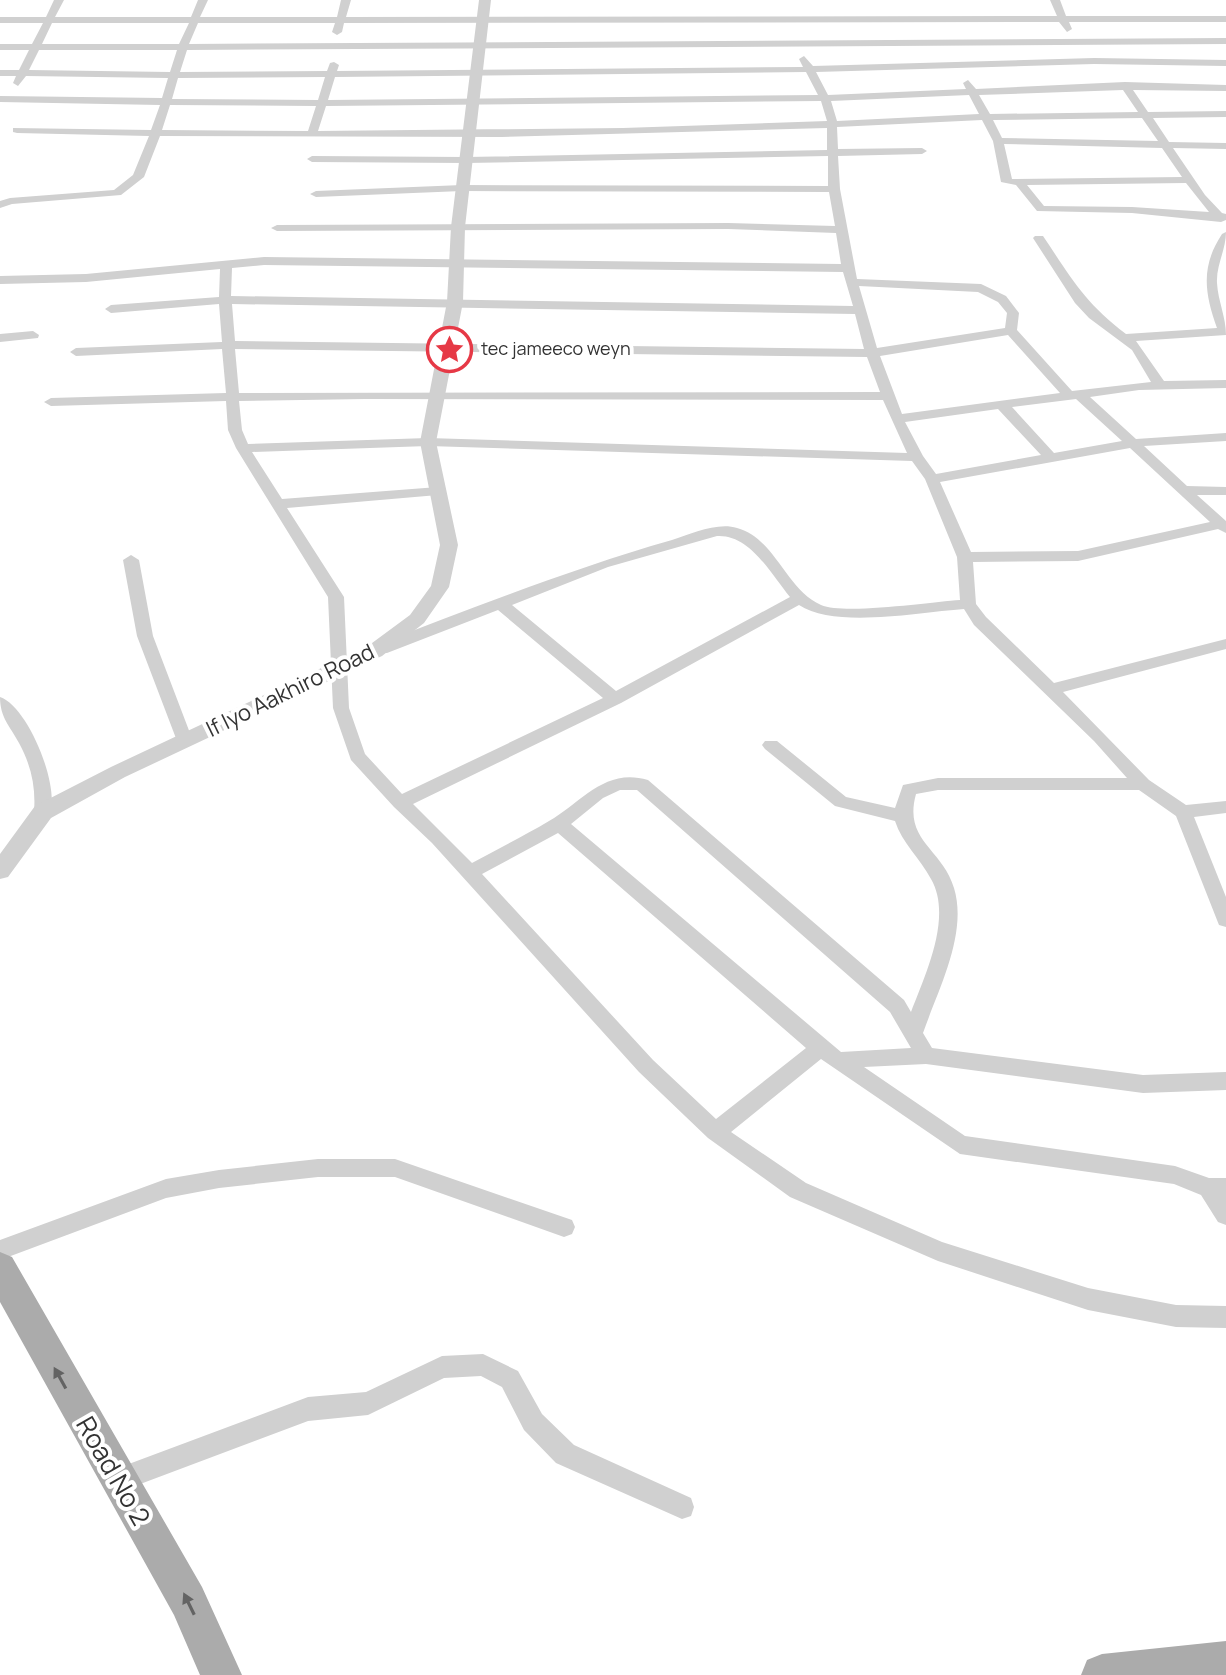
<svg xmlns="http://www.w3.org/2000/svg" width="1226" height="1675" viewBox="0 0 1226 1675" font-family="Manrope,sans-serif">
<style>
.lines{fill:none;stroke-linecap:round;stroke-linejoin:round}
.minor{fill:#d0d0d0;fill-rule:evenodd}
.tertiary{fill:#d0d0d0;fill-rule:evenodd}
.primary{fill:#ababab;fill-rule:evenodd}
.oneway{fill:#636363}
.labels{text-anchor:middle;stroke-width:8;stroke-linejoin:round;paint-order:stroke}
.far-poi-label{font-size:18px;fill:#333;stroke:#fff;text-anchor:start}
.street-label{font-size:22px;fill:#333;stroke:#fff}
.near-street-label{font-size:26px;fill:#333;stroke:#fff}
</style>
<rect width="100%" height="100%" fill="#fff"/>
<g class="lines">
<!-- minor -->
<g class="minor">
<path d="M54 0H64L55 17H191L198 0H208L200 17H337L341 0H351L346 17 1057 16 1050 0H1060L1066 16H1226V22H1069L1072 29 1067 32 1059 22 344 23 342 32 337 35 332 32 335 23H198L189 44 1226 38V44L187 50 180 72 327 71 330 63 334 62 339 65 337 71 803 67 799 59 804 56 813 66 1094 58 1226 60V66L1094 64 816 72 828 95 966 89 963 83 968 80 976 89 1125 82 1226 85V91L1133 90 1148 112 1226 111V117L1153 118 1169 142 1226 143V149L1173 148 1205 195 1222 213 1226 214V220L1221 222 1132 213 1037 211 1016 185 1001 182 993 141 982 120 837 127 838 149 922 148 927 151 922 154 838 156 840 189 857 279 981 284 1006 296 1019 313 1017 330 1072 391 1151 382 1132 350 1089 318 1075 303 1033 238 1035 236H1043C1072 279 1084 302 1126 334L1217 328C1204 292 1201 266 1222 234L1226 232C1226 250 1216 265 1217 283 1218 301 1226 317 1226 335L1136 341 1164 381 1226 380V388L1139 390 1090 397 1136 439 1226 433V441L1144 446 1187 486 1226 487V495H1197L1226 521V533L1218 529 1078 561 973 562 976 604 986 617 1054 683 1226 639V649L1063 692 1149 780 1186 805 1226 801V813L1194 817 1226 897V927L1219 925 1217 920 1176 816 1139 790H938L916 794C903 841 942 848 954 888 968 934 938 990 923 1033L932 1048 1143 1075 1226 1072V1090L1143 1093 926 1064 864 1067 965 1136 1175 1166 1209 1178H1226V1225L1218 1222 1201 1195 1174 1184 960 1154 821 1059 731 1132 806 1183 942 1242 1088 1288 1176 1305 1226 1306V1328L1176 1327 1088 1310 938 1261 790 1197 708 1138 639 1072 432 843 394 807 351 760 333 708 328 597 236 448 228 430 226 401 51 406 44 402 51 398 226 393 222 349 76 356 70 352 76 348 222 342 219 304 111 313 105 309 111 305 219 297 220 269 86 282 0 284V276L86 274 264 257 841 264 836 233 728 229 277 231 271 228 277 225 728 223 835 226 829 192 462 191 316 197 310 194 316 191 462 185 828 186V156L466 163 312 162 307 159 312 156 466 157 827 150V128L502 137 160 136 144 177 121 195 12 204 0 208V201L10 198 114 190 133 175 149 136 17 133 13 132V128L151 130 160 105 0 102V96L162 98 168 78 26 76 18 86 13 83 16 76H0V70H19L29 50H0V44H32L43 23H0V17H46ZM52 23H189L179 44H42ZM39 50H177L170 72 29 70ZM806 72 818 95 328 100 335 77ZM325 77 318 100 172 99 178 78ZM1123 90 1138 112 990 114 979 95ZM969 95 979 114 837 121 831 101ZM821 101 827 121 623 128 318 131 326 106ZM170 105 316 106 308 131 162 130ZM1142 118 1158 141 1002 138 993 120ZM1004 144 1162 148 1182 177 1012 179ZM1186 183 1209 212 1132 207 1044 206 1027 185ZM264 265 843 272 853 306 231 296 232 268ZM859 286 978 292 998 302 1007 313 1005 328 877 348ZM232 304 855 314 864 349 235 341ZM1008 335 1060 393 902 414 880 356ZM235 349 867 357 880 392 239 393ZM365 399 883 400 907 453 428 438 248 444 242 430 239 401ZM1076 399 1122 441 1054 453 1012 407ZM998 409 1041 455 936 474 923 456 905 422ZM428 446 912 461 925 479 957 557 960 600C930 602 845 615 821 605 786 590 775 538 737 528 717 522 691 534 672 540 570 569 474 608 375 645L373 649 375 653H387L498 610 603 698 402 794 365 754 349 708 344 597 287 508 438 495 445 491 438 487 282 499 252 452ZM1130 448 1210 522 1078 551 971 552 940 482ZM717 536C750 534 771 574 790 597L616 691 512 605 608 567ZM799 605C835 629 920 612 964 609L974 625 1094 741 1127 778H938L903 785 895 808 846 797 777 741H765L762 745 765 749 835 806 895 821C902 843 920 858 931 879 953 917 925 975 911 1012L904 1000 648 780C605 767 582 802 549 821 524 836 497 849 472 863L413 804 621 703ZM620 790H637L890 1012 911 1048 841 1052 571 824 603 798ZM558 833 806 1048 716 1119 653 1060 482 874Z"/>
<polygon points="33,331 39,335 38,338 0,342 0,334"/>
<polygon points="131,555 139,560 153,636 193,741 191,745 185,747 177,741 137,636 123,560"/>
<path d="M0 697C28 706 62 789 49 817L43 818 34 812C36 787 31 765 19 743 10 726 0 718 0 697Z"/>
<polygon points="318,1159 395,1159 572,1220 575,1227 572,1234 564,1237 395,1177 318,1177 219,1188 166,1198 0,1260 0,1240 166,1179 219,1170"/>
<polygon points="483,1354 518,1371 542,1414 574,1445 691,1498 694,1507 691,1516 682,1519 556,1463 524,1430 502,1387 481,1376 444,1378 368,1415 308,1421 119,1492 110,1489 107,1480 110,1471 308,1397 366,1392 442,1356"/>
</g>
<!-- tertiary -->
<polygon class="tertiary" points="479,0 491,0 465,227 463,302 436,442 458,545 449,587 424,623 382,656 125,777 51,818 8,877 0,879 0,854 35,806 111,767 368,646 410,615 431,586 440,545 420,442 447,302 451,227"/>
<!-- primary -->
<g class="primary">
<polygon points="0,1252 12,1257 202,1587 242,1675 200,1675 174,1615 0,1302"/>
<polygon points="1226,1641 1226,1675 1081,1675 1087,1660 1102,1654"/>
</g>
</g>
<!-- one-way arrows -->
<defs><path id="oneway-solid" d="M-6-.8H1V-3.2L6.5 0L1 3.2V.8H-6Z" transform="scale(2)"/></defs>
<g class="oneway">
<use href="#oneway-solid" transform="translate(60 1378) rotate(-119)"/>
<use href="#oneway-solid" transform="translate(189 1604) rotate(-116)"/>
</g>
<!-- icons -->
<defs>
<symbol id="sight-ring" viewBox="-11 -11 22 22"><circle r="9.5" fill="#fff" stroke="#e63946" stroke-width="1.5"/><path d="M0-6L1.8-2.2L6-1.7L2.9 1.2L3.7 5.4L0 3.3L-3.7 5.4L-2.9 1.2L-6-1.7L-1.8-2.2Z" fill="#e63946"/></symbol>
</defs>
<g fill-rule="evenodd">
<use href="#sight-ring" x="424" y="324" width="51" height="51"/>
</g>
<g class="labels">
<!-- far-poi labels -->
<g class="far-poi-label">
<text x="481" y="355">tec jameeco weyn</text>
</g>
<!-- street labels -->
<g class="street-label">
<text transform="translate(290 690) rotate(-26)" y="8">If Iyo Aakhiro Road</text>
</g>
<!-- near-street labels -->
<g class="near-street-label">
<text transform="translate(113 1471) rotate(60)" y="9">Road No 2</text>
</g>
</g>
</svg>
